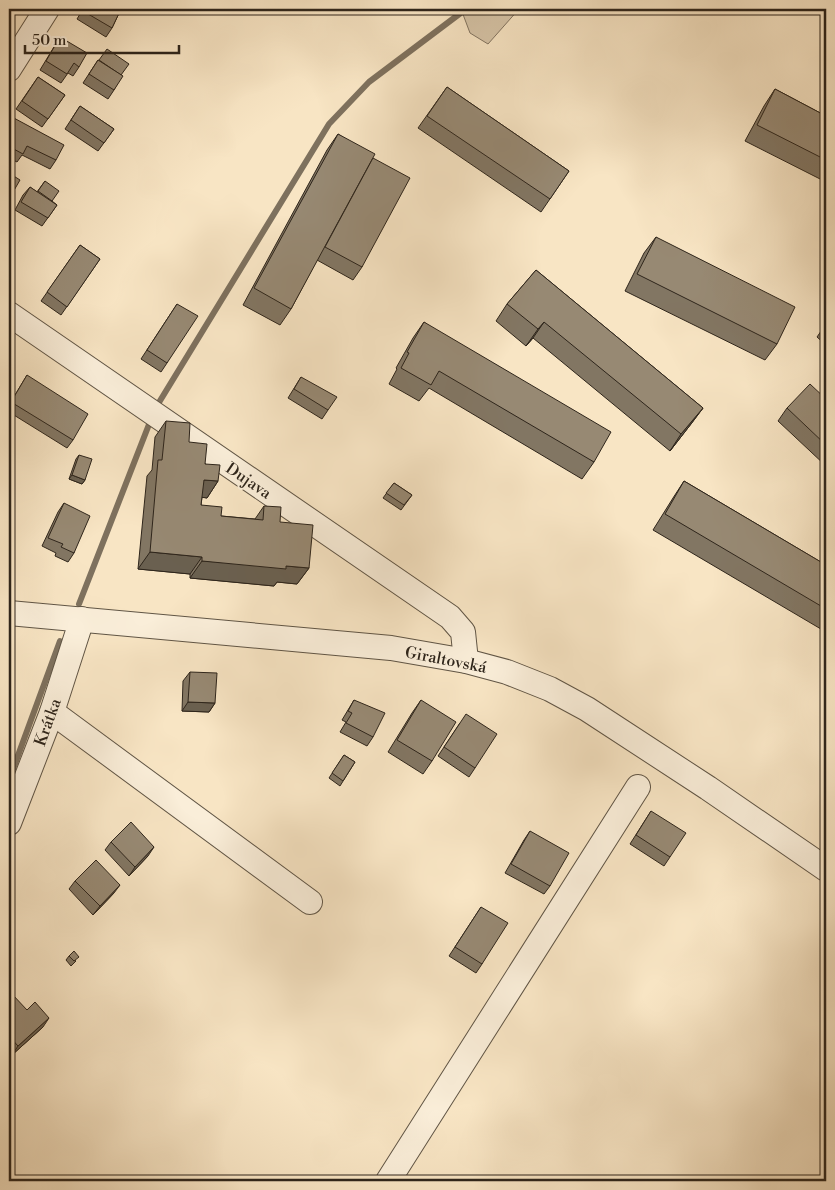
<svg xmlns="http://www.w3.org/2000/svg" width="835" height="1190" viewBox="0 0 835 1190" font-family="'Libre Bodoni',serif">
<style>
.green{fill:#d6c4a7;stroke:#827461}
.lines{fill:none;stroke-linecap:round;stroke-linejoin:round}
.stream{stroke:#7e715e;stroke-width:6}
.minor-casing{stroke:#605545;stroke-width:26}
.minor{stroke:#faeed9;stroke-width:24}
.wall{fill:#827663;stroke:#2e251b}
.shaded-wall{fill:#6a6050;stroke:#2e251b}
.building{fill:#978973;stroke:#2e251b}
.labels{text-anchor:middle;stroke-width:4;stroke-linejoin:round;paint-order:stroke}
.street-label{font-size:16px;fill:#2e251b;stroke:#faeed9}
</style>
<rect width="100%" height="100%" fill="#f8e5c4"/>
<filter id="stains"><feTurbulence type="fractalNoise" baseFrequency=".004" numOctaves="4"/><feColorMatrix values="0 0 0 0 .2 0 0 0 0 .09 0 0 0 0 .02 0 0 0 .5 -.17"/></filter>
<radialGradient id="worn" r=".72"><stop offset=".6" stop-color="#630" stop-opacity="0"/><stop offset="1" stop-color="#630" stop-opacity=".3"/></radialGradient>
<!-- green -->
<polygon class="green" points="461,9 519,9 488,44 470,33"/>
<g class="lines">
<!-- stream -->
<g class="stream">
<polyline points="79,604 155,409 329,124 369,82 466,9"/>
<polyline points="9,780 60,641"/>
</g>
<defs>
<g id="minor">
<polyline points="9,69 47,9"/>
<polyline points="9,314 450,617 463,632 466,661"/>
<polyline points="9,613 391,648 466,661 507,672 550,689 587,709 708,788 826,869"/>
<polyline points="52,712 310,902"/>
<polyline points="9,823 52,712 82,619"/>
<polyline points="388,1181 638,787"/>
</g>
</defs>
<!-- minor casing -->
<use href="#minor" class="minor-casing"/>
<!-- minor -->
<use href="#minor" class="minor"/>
</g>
<!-- wall -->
<g class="wall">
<polygon points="83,9 121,9 112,28 106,37 77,19"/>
<polygon points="60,37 79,67 73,76 68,73 61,83 40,70"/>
<polygon points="98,60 121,75 114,90 108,99 83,83"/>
<polygon points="38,77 65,95 42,127 16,109"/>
<polygon points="447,87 569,171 541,212 418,128"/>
<polygon points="775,89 826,116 826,182 745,141 764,106"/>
<polygon points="80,106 114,129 98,151 65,129"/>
<polygon points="12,117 56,160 50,169 22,155 17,162 9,158 9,122"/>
<polygon points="338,134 373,158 362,267 353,280 317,260 291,309 280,325 243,305 327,150"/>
<polygon points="45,181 52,201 57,205 42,226 15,210 23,195 30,187 37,192"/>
<polygon points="656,237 777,344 765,360 625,291 644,253"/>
<polygon points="80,245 100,259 61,315 41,301"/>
<polygon points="536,270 703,408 691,424 670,451 533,338 526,346 496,321 507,304"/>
<polygon points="177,304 167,363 161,372 141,359"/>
<polygon points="424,322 594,462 582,479 429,388 419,401 389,384 397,369 396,368 413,338"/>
<polygon points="826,324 826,345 817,337"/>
<polygon points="27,375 73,440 67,448 9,412 9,405"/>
<polygon points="301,377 328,410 322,419 288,398"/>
<polygon points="826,399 826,466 778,421 787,408"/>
<polygon points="166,421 189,442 218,481 207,498 202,497 201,505 221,516 255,519 264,506 280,522 309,568 297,584 277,582 274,586 190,578 190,574 138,569 147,476 152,470 155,437"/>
<polygon points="79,455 85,480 82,484 69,479 76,459"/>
<polygon points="684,481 826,565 826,632 653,530 673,498"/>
<polygon points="394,483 412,495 401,510 383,498"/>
<polygon points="64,503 74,553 68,562 55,556 56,553 42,546 58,512"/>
<polygon points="190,672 215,703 209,712 182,711 183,681"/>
<polygon points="354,700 373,737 367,746 340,732 346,722 342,720"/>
<polygon points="421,700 432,761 423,774 388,752 412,713"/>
<polygon points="460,723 475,768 469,777 438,756"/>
<polygon points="344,755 355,762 340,786 329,778"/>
<polygon points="651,811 670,857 664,866 630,844"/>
<polygon points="530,831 550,886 544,894 505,873 524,840"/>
<polygon points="111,842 148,856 129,876 105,850"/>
<polygon points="75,881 114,893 93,915 69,889"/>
<polygon points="481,907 482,964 476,973 449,956"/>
<polygon points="69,956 76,961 71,966 66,960"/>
<polygon points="9,996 43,1027 12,1055 9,1051"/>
</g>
<!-- shaded-wall -->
<g class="shaded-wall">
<polygon points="544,322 533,338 526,346 538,329"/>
<polygon points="703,408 691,424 670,451 681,434"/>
<polygon points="72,475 85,480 82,484 69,479"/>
<polygon points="204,480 218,481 207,498 192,496"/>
<polygon points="150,552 202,557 190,574 138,569"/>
<polygon points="202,561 286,566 309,568 297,584 277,582 274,586 190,578"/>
<polygon points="188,702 215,703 209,712 182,711"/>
<polygon points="154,847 148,856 129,876 135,867"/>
<polygon points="120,885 114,893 93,915 100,906"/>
<polygon points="49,1018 43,1027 12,1055 18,1046"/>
</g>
<!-- building -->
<g class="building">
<polygon points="9,9 15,9 9,19"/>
<polygon points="85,9 121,9 112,28 83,11"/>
<polygon points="60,37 87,53 79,67 74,63 67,74 46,61"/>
<polygon points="107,49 129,64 121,75 99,60"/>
<polygon points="98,60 123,76 114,90 89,74"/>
<polygon points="38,77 65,95 48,119 22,101"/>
<polygon points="447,87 569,171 550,199 427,116"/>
<polygon points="775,89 826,116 826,160 757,125"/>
<polygon points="80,106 114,129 104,143 71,120"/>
<polygon points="12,117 64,145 56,160 27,146 23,154 10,147 13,140 9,138 9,123"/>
<polygon points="338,134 375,154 291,309 254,288"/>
<polygon points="373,158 410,178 362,267 325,247"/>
<polygon points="9,173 20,180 9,199"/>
<polygon points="45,181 59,191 52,201 38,191"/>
<polygon points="30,187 57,205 48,218 21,202"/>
<polygon points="656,237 795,307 777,344 637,274"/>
<polygon points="80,245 100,259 67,307 47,292"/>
<polygon points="536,270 703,408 681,434 544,322 538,329 507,304"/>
<polygon points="177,304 198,316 167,363 147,350"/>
<polygon points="424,322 611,432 594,462 439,371 431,385 401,368 409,353 407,352"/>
<polygon points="27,375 88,414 73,440 11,402"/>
<polygon points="301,377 337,397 328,410 294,389"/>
<polygon points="810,384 826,399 826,445 787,408"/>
<polygon points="166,421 190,423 189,442 207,444 205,464 220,465 218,481 204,480 201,505 222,507 221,516 263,520 264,506 281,507 280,522 313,525 309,568 286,566 286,569 202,561 202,557 150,552 158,460 162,460"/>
<polygon points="79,455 92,459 85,480 72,475"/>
<polygon points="684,481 826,565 826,609 665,514"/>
<polygon points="394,483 412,495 404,505 386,493"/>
<polygon points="64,503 90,516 74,553 61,547 63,544 48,538"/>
<polygon points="190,672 217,673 215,703 188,702"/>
<polygon points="354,700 385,713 373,737 346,723 352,713 348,711"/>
<polygon points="421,700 456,722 432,761 397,740"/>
<polygon points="466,714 497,734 475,768 444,747"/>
<polygon points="344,755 355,762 343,781 332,773"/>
<polygon points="651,811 686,833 670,857 636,835"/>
<polygon points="131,822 154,847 135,867 111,842"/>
<polygon points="530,831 569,853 550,886 511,864"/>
<polygon points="96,860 120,885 100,906 75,881"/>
<polygon points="481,907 508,923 482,964 455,947"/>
<polygon points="74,951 79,957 74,961 69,956"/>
<polygon points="12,994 27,1010 35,1002 49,1018 18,1046 9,1036 9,996"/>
<polygon points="9,1133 14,1136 9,1143"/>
</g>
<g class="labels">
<!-- street labels -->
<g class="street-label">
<text transform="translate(249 480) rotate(34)" y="6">Dujava</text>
<text transform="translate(446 659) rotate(11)" y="6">Giraltovská</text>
<text transform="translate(47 722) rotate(-70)" y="6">Krátka</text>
</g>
</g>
<!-- margin -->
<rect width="835" height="1190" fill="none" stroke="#f8e5c4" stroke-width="30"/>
<rect x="10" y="10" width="815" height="1170" fill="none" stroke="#2e251b" stroke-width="2.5"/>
<rect x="15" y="15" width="805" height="1160" fill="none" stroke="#2e251b"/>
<!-- scale -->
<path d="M25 45v8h154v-8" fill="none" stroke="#2e251b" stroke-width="2.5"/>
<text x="32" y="45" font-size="15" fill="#2e251b" stroke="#faeed9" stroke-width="4" paint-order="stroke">50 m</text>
<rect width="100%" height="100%" filter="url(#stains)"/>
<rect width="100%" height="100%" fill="url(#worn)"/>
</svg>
